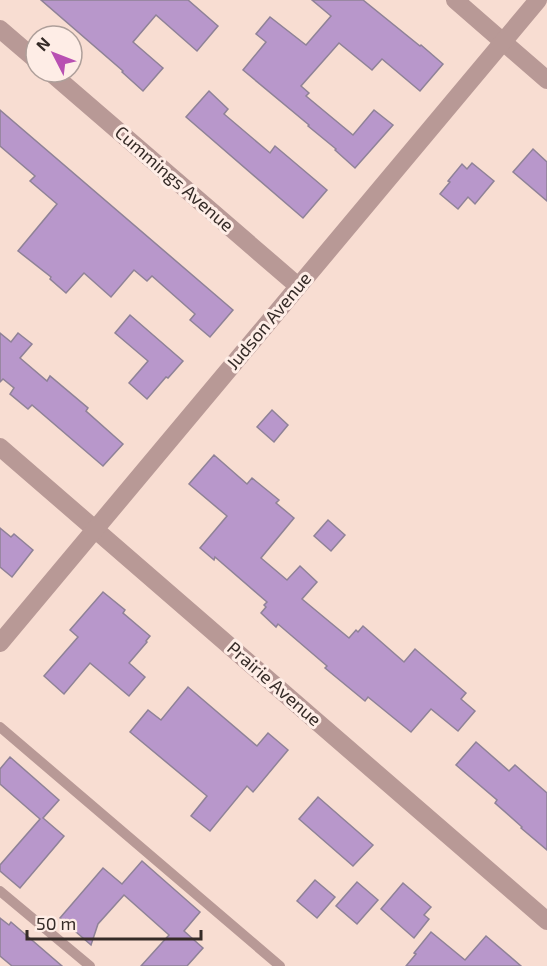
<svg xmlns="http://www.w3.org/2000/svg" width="547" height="966" viewBox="0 0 547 966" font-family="'Exo 2',sans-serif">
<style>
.building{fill:#b897cb;stroke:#8f8297;stroke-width:1.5}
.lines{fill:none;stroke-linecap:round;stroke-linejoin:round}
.lane{stroke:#b89996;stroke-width:10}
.street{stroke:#b89996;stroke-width:18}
.labels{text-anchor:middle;stroke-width:6;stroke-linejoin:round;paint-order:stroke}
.street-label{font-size:18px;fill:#352b27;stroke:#feede6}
</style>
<rect width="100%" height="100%" fill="#f8ddd2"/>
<!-- building -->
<g class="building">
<polygon points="41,0 188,0 218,26 197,51 156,15 133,42 163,68 143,91 122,72 123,71"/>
<polygon points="312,0 363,0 420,46 421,45 443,64 420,91 382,59 372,70 339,43 301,86 309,93 306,96 353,135 374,110 393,125 355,168 335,150 336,149 308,126 309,125 243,70 266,42 256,34 270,17 306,45 331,16"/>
<polygon points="209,91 228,109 224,114 270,153 275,146 327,190 303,218 186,117"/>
<polygon points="0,110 233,310 210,337 190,320 195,314 152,276 147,281 134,270 111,297 84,273 66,293 50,279 51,277 18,251 57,204 30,181 35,176 0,146"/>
<polygon points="533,149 547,162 547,201 513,172"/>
<polygon points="472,163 494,181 475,204 468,197 458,209 440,194 450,182 448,181 462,164 467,169"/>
<polygon points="130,315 183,361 168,378 166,377 147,399 129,383 148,361 115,333"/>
<polygon points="0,333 11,342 18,333 32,344 20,358 47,381 50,376 88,408 86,411 123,444 103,466 32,405 28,409 10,394 14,388 3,379 0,382"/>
<polygon points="272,410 288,425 274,442 257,427"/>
<polygon points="214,455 247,484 252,478 279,500 276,503 294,518 261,558 287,580 300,566 317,582 302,599 349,638 356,630 358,632 363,626 404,662 415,649 466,693 461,699 475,711 458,731 431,709 411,732 368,697 365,701 325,668 327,666 278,624 276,627 261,613 266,607 264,605 267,602 215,557 214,560 200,548 227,516 189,484"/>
<polygon points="328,520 345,535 331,551 314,536"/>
<polygon points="0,528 11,537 14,534 33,550 12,577 0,567"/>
<polygon points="103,592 125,610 123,613 150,636 146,641 147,642 129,663 145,677 129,696 90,663 64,694 44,676 78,637 70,630"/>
<polygon points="188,687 257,746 268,733 288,750 253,792 247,786 210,831 191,816 207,796 130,732 148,710 161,720"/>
<polygon points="476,742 509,771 515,765 547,793 547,850 521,828 522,827 495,803 497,800 456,765"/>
<polygon points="10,757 59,800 43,818 64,836 20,888 0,871 0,865 40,819 0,784 0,769"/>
<polygon points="318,797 373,845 353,866 299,819"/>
<polygon points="142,861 200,912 184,931 203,948 187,966 141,966 169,935 124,895 98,924 91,945 60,918 103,868 122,884"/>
<polygon points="315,880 335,897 317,918 297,901"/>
<polygon points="357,882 378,900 357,924 336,906"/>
<polygon points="403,883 431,907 424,915 429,919 414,938 381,909"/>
<polygon points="0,918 9,925 11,922 62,966 12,966 0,956"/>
<polygon points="431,932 465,960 486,936 521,966 406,966 416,954 414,953"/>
</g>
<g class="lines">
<!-- lane -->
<g class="lane">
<polyline points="0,727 280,966"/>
<polyline points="0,891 90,966"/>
</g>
<!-- street -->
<g class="street">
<polyline points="455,0 547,80"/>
<polyline points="0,29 36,60"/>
<polyline points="50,72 298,286"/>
<polyline points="0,447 547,921"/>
<polyline points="0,643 538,0"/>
</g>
</g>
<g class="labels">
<!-- street labels -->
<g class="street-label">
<text transform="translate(174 179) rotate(41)" y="6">Cummings Avenue</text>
<text transform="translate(269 321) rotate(-50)" y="6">Judson Avenue</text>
<text transform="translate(274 684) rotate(41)" y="6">Prairie Avenue</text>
</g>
</g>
<!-- north arrow -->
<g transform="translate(54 54) rotate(312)"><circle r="28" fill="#feede6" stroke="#ae9f9a" stroke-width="1.5"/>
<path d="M0-4.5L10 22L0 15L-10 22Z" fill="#b850b2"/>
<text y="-9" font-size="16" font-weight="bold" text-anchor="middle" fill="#352b27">N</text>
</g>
<!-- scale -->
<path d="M27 930v9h174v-9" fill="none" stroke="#352b27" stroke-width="3"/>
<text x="36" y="930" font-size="18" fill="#352b27" stroke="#feede6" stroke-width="4.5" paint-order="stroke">50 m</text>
</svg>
